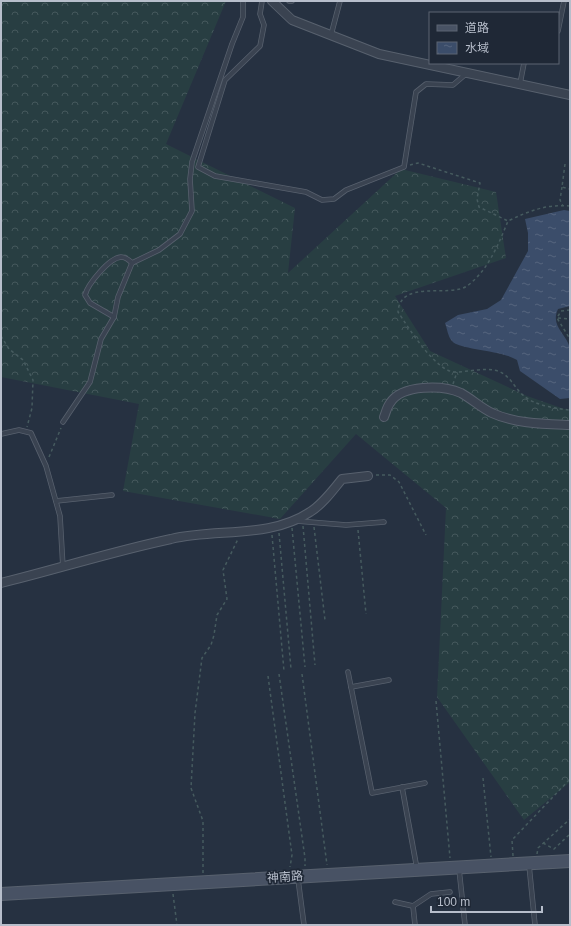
<svg xmlns="http://www.w3.org/2000/svg" width="571" height="926" viewBox="0 0 571 926" font-family="Arial,'Noto Sans SC',sans-serif">
<style>
.forest{fill:url(#forest-crowns)}
.water{fill:url(#water-ripples)}
.lines{fill:none;stroke-linecap:round;stroke-linejoin:round}
.lane-casing{stroke:#58616e;stroke-width:5.5}
.street-casing{stroke:#58616e;stroke-width:10}
.secondary-casing{stroke:#58616e;stroke-width:14}
.path{stroke:#465b5f;stroke-width:1.5;stroke-dasharray:3 3;stroke-linecap:butt}
.lane{stroke:#3a4351;stroke-width:4}
.street{stroke:#3a4351;stroke-width:8}
.secondary{stroke:#485264;stroke-width:12}
.labels{text-anchor:middle;stroke-width:3.5;stroke-linejoin:round;paint-order:stroke}
.street-label{font-size:12px;fill:#b7becb;stroke:#1f2836}
</style>
<defs>
<pattern id="forest-crowns" width="20" height="18" patternUnits="userSpaceOnUse"><rect width="20" height="18" fill="#283e42"/><path d="M2 6a3 3 0 1 1 6 0M12 15a3 3 0 1 1 6 0" fill="none" stroke="#45585c"/></pattern>
<pattern id="water-ripples" width="26" height="14" patternUnits="userSpaceOnUse"><rect width="26" height="14" fill="#3b4d6a"/><path d="M2 4q2-2 4 0t4 0M15 11q2-2 4 0t4 0" fill="none" stroke="#55657e"/></pattern>
</defs>
<rect width="100%" height="100%" fill="#263141"/>
<!-- forest -->
<polygon class="forest" points="1,1 226,1 166,144 295,208 288,273 401,169 496,192 506,258 395,296 430,351 527,396 570,411 570,782 524,820 437,697 446,508 356,434 280,519 123,491 139,404 1,377"/>
<!-- water -->
<path class="water" d="M564 210 570 211V306L558 309C550 326 566 333 570 348 571 356 570 387 570 398L560 399 520 371 517 360C502 350 459 350 452 341 448 337 447 328 445 323L458 315 487 309 501 300 528 251V233L525 219Z"/>
<g class="lines">
<defs>
<g id="lane">
<polyline points="262,1 260,14 264,25 260,46 225,80 198,167 215,176 306,192 322,200 334,199 346,190 404,167 416,92 426,84 453,85 467,73"/>
<polyline points="289,1 292,1"/>
<polyline points="558,31 564,1"/>
<polyline points="331,35 340,1"/>
<polyline points="520,84 524,63"/>
<path d="M114 317 90 303 85 295C88 284 109 258 121 257 126 257 129 260 132 263"/>
<polyline points="63,422 90,382 101,339 114,317 118,297 132,263 159,250 180,234 192,211 190,179 192,162 232,44 243,17 243,1"/>
<polyline points="1,434 19,430 31,433 46,466 60,516 63,568"/>
<polyline points="56,501 112,495"/>
<polyline points="297,521 346,525 384,522"/>
<polyline points="348,672 372,793 425,783"/>
<polyline points="351,687 389,680"/>
<polyline points="402,787 417,869"/>
<polyline points="529,865 535,925"/>
<polyline points="459,869 465,925"/>
<polyline points="298,879 304,925"/>
<polyline points="395,902 413,906 431,894 450,892"/>
<polyline points="413,906 415,925"/>
</g>
<g id="street">
<polyline points="272,1 292,20 379,54 570,95"/>
<path d="M384 417C386 412 387 407 390 403 402 384 443 385 461 393 472 399 481 408 492 413 516 424 544 424 570 425"/>
<path d="M1 583C58 569 114 551 171 539 217 528 269 539 310 512 323 504 332 491 342 479L368 476"/>
</g>
<polyline id="secondary" points="1,894 570,861"/>
</defs>
<!-- lane casing -->
<use href="#lane" class="lane-casing"/>
<!-- street casing -->
<use href="#street" class="street-casing"/>
<!-- secondary casing -->
<use href="#secondary" class="secondary-casing"/>
<!-- path -->
<g class="path">
<polyline points="565,164 562,187 570,189"/>
<polyline points="410,165 418,163 480,183 477,199 479,207 508,221"/>
<polyline points="562,187 560,200 563,206"/>
<path d="M570 206C546 204 529 211 508 221 499 243 488 271 467 286 449 298 400 279 398 312 408 327 436 372 455 372 469 372 485 367 498 371 510 375 515 389 524 396 534 405 557 409 570 410"/>
<polyline points="570,310 561,311 557,318 570,339"/>
<polyline points="558,318 570,319"/>
<polyline points="1,336 9,349 23,360 33,380 32,408 27,427"/>
<polyline points="453,384 457,372"/>
<polyline points="49,457 61,428"/>
<polyline points="376,475 390,475 399,482 426,535"/>
<polyline points="303,526 315,665"/>
<polyline points="314,527 325,620"/>
<polyline points="292,528 305,667"/>
<polyline points="358,530 366,614"/>
<polyline points="279,533 291,669"/>
<polyline points="272,535 284,671"/>
<polyline points="279,674 305,858 305,866"/>
<polyline points="302,674 327,865"/>
<polyline points="268,676 292,855 290,867"/>
<polyline points="436,701 450,858"/>
<polyline points="483,778 491,857"/>
<polyline points="543,843 554,849 570,834"/>
<polyline points="537,854 538,848 570,819"/>
<polyline points="513,856 512,840 570,779"/>
<polyline points="203,873 203,821 191,788 195,713 202,658 211,645 214,635 217,615 227,599 223,570 238,539"/>
<polyline points="173,894 177,925"/>
</g>
<!-- lane -->
<use href="#lane" class="lane"/>
<!-- street -->
<use href="#street" class="street"/>
<!-- secondary -->
<use href="#secondary" class="secondary"/>
</g>
<g class="labels">
<!-- street labels -->
<g class="street-label">
<text transform="translate(285 877) rotate(-4)" y="4">神南路</text>
</g>
</g>
<!-- border -->
<rect width="571" height="926" fill="none" stroke="#b7becb" stroke-width="4"/>
<!-- legend -->
<rect x="429" y="12" width="130" height="52" fill="#1f2836" stroke="#5c6472"/>
<rect x="437" y="25" width="20" height="6" fill="#485264" stroke="#5c6472"/>
<text x="465" y="32" font-size="12" fill="#b7becb">道路</text>
<rect x="437" y="42" width="20" height="12" fill="url(#water-ripples)" stroke="#5c6472"/>
<text x="465" y="52" font-size="12" fill="#b7becb">水域</text>
<!-- scale -->
<path d="M431 906v6h111v-6" fill="none" stroke="#b7becb" stroke-width="2"/>
<text x="437" y="906" font-size="12" fill="#b7becb" stroke="#1f2836" stroke-width="3" paint-order="stroke">100 m</text>
</svg>
